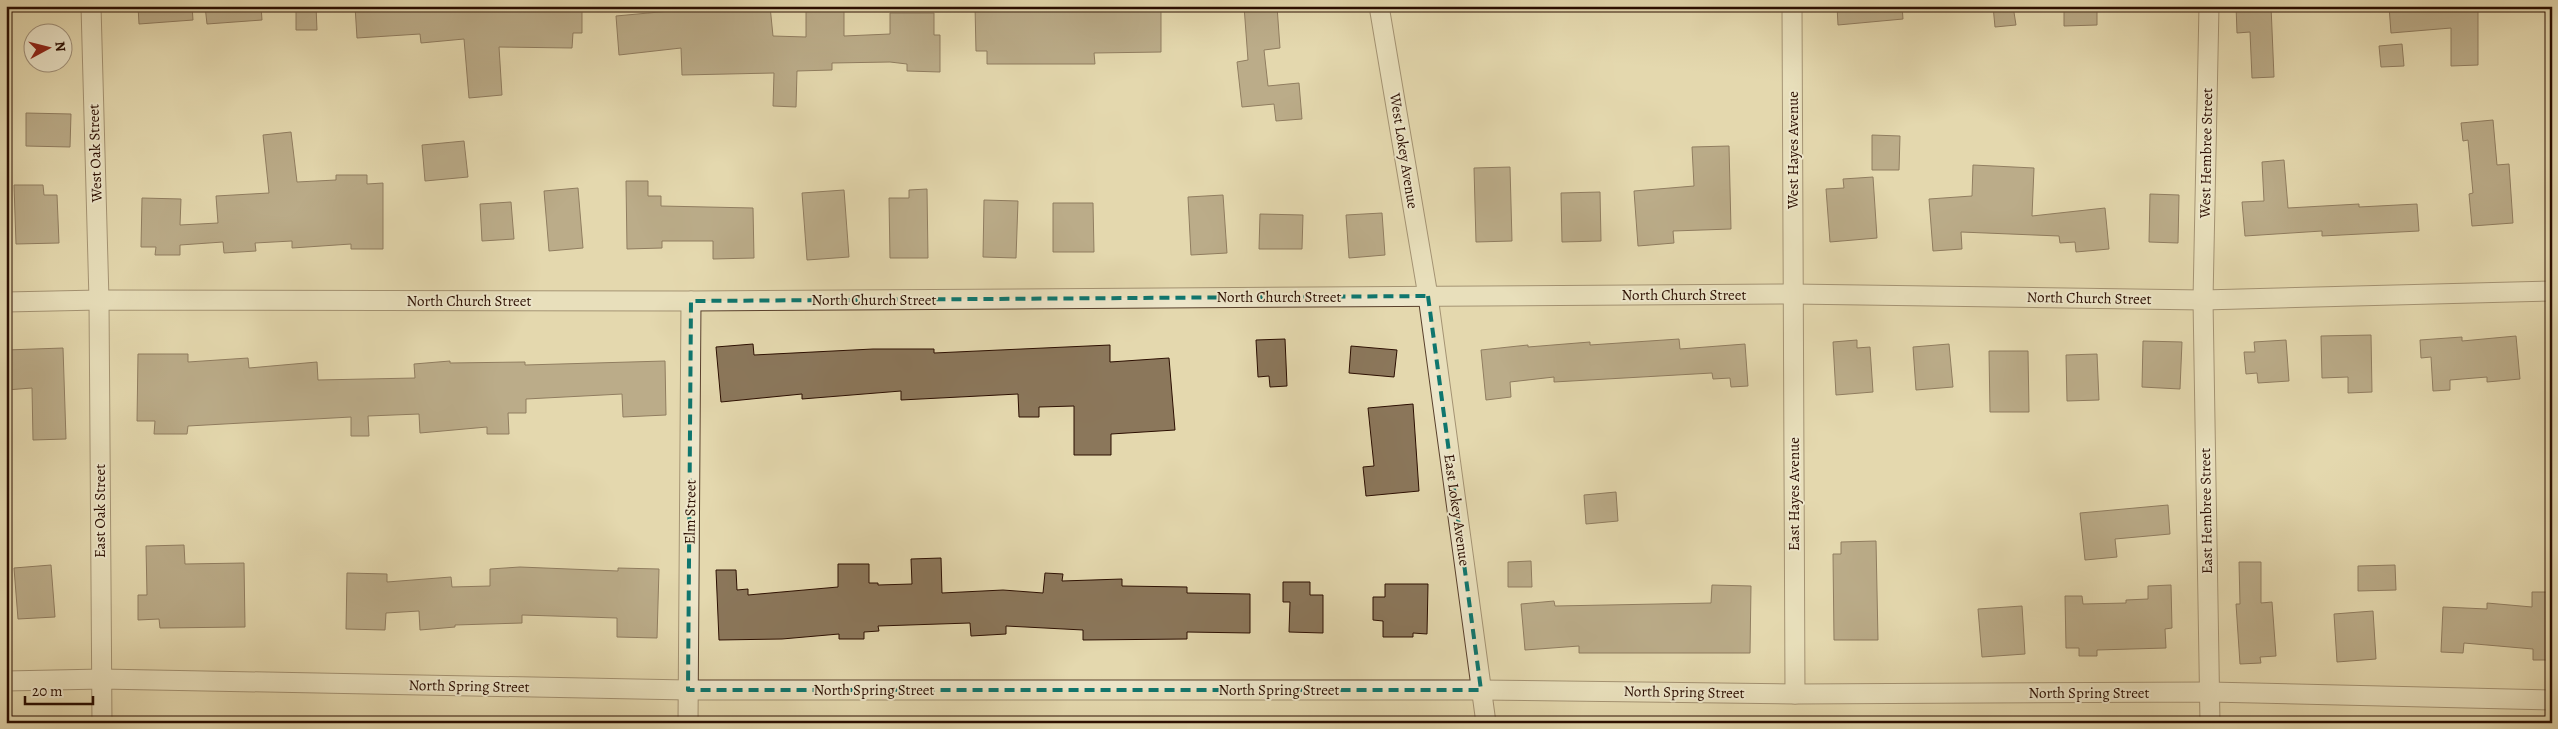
<svg xmlns="http://www.w3.org/2000/svg" width="2558" height="729" viewBox="0 0 2558 729" font-family="Alegreya,serif">
<style>
.building{fill:#8b775b;stroke:#2b0e01}
.lines{fill:none;stroke-linecap:round;stroke-linejoin:round}
.minor-casing{stroke:#59402c;stroke-width:21}
.minor{stroke:#ede6ca;stroke-width:19}
.marked{fill:none;stroke:#0f766e;stroke-width:4;stroke-dasharray:10 6;stroke-linejoin:round}
.labels{text-anchor:middle;stroke-width:4;stroke-linejoin:round;paint-order:stroke}
.street-label{font-size:15px;fill:#2b0e01;stroke:#ede6ca}
</style>
<rect width="100%" height="100%" fill="#e4d8ae"/>
<filter id="stains"><feTurbulence type="fractalNoise" baseFrequency=".004" numOctaves="4"/><feColorMatrix values="0 0 0 0 .2 0 0 0 0 .09 0 0 0 0 .02 0 0 0 .5 -.17"/></filter>
<radialGradient id="worn" r=".72"><stop offset=".6" stop-color="#630" stop-opacity="0"/><stop offset="1" stop-color="#630" stop-opacity=".3"/></radialGradient>
<!-- building -->
<g class="building">
<polygon points="138,6 192,6 193,20 139,24"/>
<polygon points="205,6 261,6 262,20 207,24"/>
<polygon points="296,6 316,6 317,30 296,30"/>
<polygon points="355,6 518,6 518,11 582,11 582,33 573,33 572,48 499,47 502,95 469,98 464,39 421,43 420,34 357,38"/>
<polygon points="681,6 770,6 773,36 806,37 806,10 844,9 844,36 890,34 890,13 934,13 934,35 940,35 940,72 907,71 907,64 890,62 832,63 832,70 797,71 796,107 773,106 774,73 682,75 681,48 619,55 616,16 681,10"/>
<polygon points="975,6 1161,6 1161,52 1094,53 1095,64 987,64 987,51 976,51"/>
<polygon points="1244,6 1277,6 1280,48 1264,50 1268,86 1299,83 1302,119 1276,121 1274,104 1242,107 1237,62 1248,60"/>
<polygon points="1837,6 1902,6 1903,19 1838,25"/>
<polygon points="1993,6 2013,6 2016,25 1995,27"/>
<polygon points="2064,6 2097,6 2097,25 2064,26"/>
<polygon points="2236,6 2271,6 2274,77 2252,78 2250,32 2237,33"/>
<polygon points="2389,6 2478,6 2478,65 2451,66 2451,28 2391,33"/>
<polygon points="2402,44 2404,66 2381,67 2379,46"/>
<polygon points="26,113 71,114 70,147 26,146"/>
<polygon points="2493,120 2497,165 2509,164 2513,223 2472,226 2469,194 2473,193 2468,140 2463,141 2461,123"/>
<polygon points="291,132 297,182 336,180 336,175 367,175 367,184 383,183 383,249 351,249 351,244 292,248 292,241 255,243 256,251 224,253 223,242 180,245 180,255 155,255 156,247 141,247 142,198 181,199 180,225 218,223 216,196 269,193 263,135"/>
<polygon points="1872,135 1900,136 1899,170 1872,170"/>
<polygon points="464,141 468,177 425,181 422,145"/>
<polygon points="1729,146 1731,229 1673,231 1674,243 1638,246 1634,191 1694,186 1692,147"/>
<polygon points="2284,160 2288,208 2359,204 2359,207 2417,204 2419,231 2322,236 2322,231 2245,236 2242,202 2264,201 2262,162"/>
<polygon points="1973,165 2034,168 2032,216 2105,208 2109,249 2076,252 2075,242 2060,243 2059,236 1961,232 1962,249 1933,251 1929,199 1972,196"/>
<polygon points="1510,167 1512,241 1476,242 1474,168"/>
<polygon points="1873,177 1877,238 1830,242 1826,189 1844,188 1843,179"/>
<polygon points="626,181 648,181 648,196 661,196 661,206 753,208 754,258 713,259 713,241 662,241 662,248 627,249"/>
<polygon points="14,185 43,185 44,195 57,195 59,243 16,244"/>
<polygon points="578,188 583,248 549,251 544,191"/>
<polygon points="927,189 928,258 890,258 889,198 909,198 909,190"/>
<polygon points="844,190 849,257 807,260 802,193"/>
<polygon points="1600,192 1601,241 1562,242 1561,193"/>
<polygon points="2150,194 2179,195 2178,243 2149,242"/>
<polygon points="1223,195 1227,253 1191,255 1188,197"/>
<polygon points="984,200 1018,201 1016,258 983,257"/>
<polygon points="511,202 514,239 482,241 480,204"/>
<polygon points="1053,203 1093,203 1094,252 1053,252"/>
<polygon points="1382,213 1385,255 1349,258 1346,215"/>
<polygon points="1260,214 1303,215 1302,249 1259,249"/>
<polygon points="2371,335 2372,392 2348,393 2348,377 2322,378 2321,336"/>
<polygon points="2516,336 2520,379 2487,382 2487,377 2450,380 2450,390 2433,391 2431,357 2421,358 2420,340 2462,337 2462,341"/>
<polygon points="1285,339 1287,386 1270,387 1269,376 1258,377 1256,340"/>
<polygon points="1679,339 1680,349 1745,344 1748,386 1731,387 1730,378 1713,379 1712,373 1554,382 1554,377 1510,382 1511,397 1486,400 1481,350 1528,345 1528,347 1590,342 1590,345"/>
<polygon points="1857,340 1857,348 1870,347 1873,392 1836,395 1833,342"/>
<polygon points="2286,340 2289,381 2258,383 2257,373 2246,374 2244,352 2255,352 2254,342"/>
<polygon points="2143,341 2182,342 2180,389 2142,387"/>
<polygon points="753,344 754,355 873,349 934,349 934,353 1110,345 1110,362 1169,358 1175,430 1111,434 1111,455 1074,455 1074,406 1039,407 1039,417 1019,417 1018,394 901,400 901,391 802,399 802,394 721,402 716,347"/>
<polygon points="1949,344 1953,387 1916,390 1913,347"/>
<polygon points="1351,346 1397,350 1394,377 1349,373"/>
<polygon points="63,348 66,439 33,440 32,388 6,390 6,350"/>
<polygon points="1989,351 2028,351 2029,412 1990,412"/>
<polygon points="138,354 188,354 188,362 248,358 249,368 317,362 318,380 415,378 414,364 450,361 450,363 525,362 525,365 665,361 666,415 623,417 622,394 526,399 526,413 508,413 509,434 487,434 487,427 420,433 419,414 368,416 369,436 351,436 351,417 188,426 187,434 154,434 155,421 137,421"/>
<polygon points="2097,354 2099,400 2067,401 2066,355"/>
<polygon points="1413,404 1419,491 1366,496 1363,467 1374,466 1368,408"/>
<polygon points="1616,492 1618,521 1586,524 1584,495"/>
<polygon points="2168,505 2170,534 2115,539 2117,557 2085,560 2080,513"/>
<polygon points="1876,541 1878,640 1834,640 1833,554 1841,554 1841,542"/>
<polygon points="184,545 185,564 244,563 245,627 160,628 159,619 138,620 138,595 147,595 146,546"/>
<polygon points="941,558 942,593 1003,590 1043,593 1045,573 1063,574 1062,581 1122,579 1122,586 1187,587 1187,593 1250,594 1250,633 1187,632 1187,639 1083,640 1083,630 1006,626 1006,634 971,636 970,623 878,626 879,631 864,632 864,639 839,639 839,634 782,639 719,640 716,570 736,570 737,590 748,589 748,595 838,587 838,564 869,564 869,583 878,583 878,585 912,584 911,559"/>
<polygon points="1531,561 1532,587 1508,587 1508,562"/>
<polygon points="2239,562 2261,562 2261,603 2272,602 2276,656 2260,657 2261,663 2240,664 2236,604 2240,604"/>
<polygon points="51,565 55,617 18,619 14,568"/>
<polygon points="2395,565 2396,590 2358,591 2358,566"/>
<polygon points="520,567 618,571 618,568 659,569 657,638 617,637 617,618 522,615 522,623 455,625 455,627 420,630 419,611 386,613 385,630 346,629 347,573 387,574 387,582 451,577 452,587 490,586 490,569"/>
<polygon points="1283,582 1310,582 1310,595 1323,595 1323,633 1289,632 1290,602 1283,602"/>
<polygon points="1385,584 1428,584 1427,634 1413,633 1413,637 1383,637 1383,621 1373,620 1373,597 1385,597"/>
<polygon points="1712,585 1751,586 1750,653 1579,653 1579,646 1525,650 1521,604 1554,601 1555,606 1711,603"/>
<polygon points="2171,585 2172,628 2165,629 2166,648 2097,650 2097,656 2079,656 2079,648 2066,648 2065,596 2082,596 2083,604 2126,603 2126,600 2148,599 2148,586"/>
<polygon points="2532,592 2552,592 2552,660 2533,660 2533,649 2464,643 2463,653 2441,652 2443,607 2487,609 2487,603 2532,607"/>
<polygon points="2022,606 2025,654 1982,657 1978,609"/>
<polygon points="2373,611 2376,659 2337,662 2334,614"/>
</g>
<g class="lines">
<defs>
<g id="minor">
<polyline points="91,6 99,300 102,723"/>
<polyline points="1379,6 1428,296 1486,723"/>
<polyline points="1792,6 1795,694"/>
<polyline points="2209,6 2203,300 2210,723"/>
<polyline points="6,302 99,300 691,301 1793,294 2203,300 2552,291"/>
<polyline points="6,681 102,679 688,690 1481,690 1795,694 2209,692 2552,700"/>
<polyline points="688,723 691,301"/>
</g>
</defs>
<!-- minor casing -->
<use href="#minor" class="minor-casing"/>
<!-- minor -->
<use href="#minor" class="minor"/>
</g>
<!-- marked area -->
<path d="M0 0H2558V729H0ZM1428 296 1481 690H688L691 301Z" fill="#e4d8ae" fill-opacity=".55" fill-rule="evenodd"/>
<path class="marked" d="M1428 296 1481 690H688L691 301Z"/>
<g class="labels">
<!-- street labels -->
<g class="street-label">
<text transform="translate(1793 150) rotate(-90)" y="5">West Hayes Avenue</text>
<text transform="translate(1404 151) rotate(81)" y="5">West Lokey Avenue</text>
<text transform="translate(95 153) rotate(-92)" y="5">West Oak Street</text>
<text transform="translate(2206 153) rotate(-89)" y="5">West Hembree Street</text>
<text x="1684" y="300">North Church Street</text>
<text x="1279" y="302">North Church Street</text>
<text transform="translate(2089 298) rotate(1)" y="5">North Church Street</text>
<text x="874" y="305">North Church Street</text>
<text x="469" y="306">North Church Street</text>
<text transform="translate(1794 494) rotate(-90)" y="5">East Hayes Avenue</text>
<text transform="translate(1457 510) rotate(82)" y="5">East Lokey Avenue</text>
<text transform="translate(100 511) rotate(-90)" y="5">East Oak Street</text>
<text transform="translate(2206 511) rotate(-91)" y="5">East Hembree Street</text>
<text transform="translate(690 512) rotate(-89)" y="5">Elm Street</text>
<text transform="translate(469 686) rotate(1)" y="5">North Spring Street</text>
<text x="874" y="695">North Spring Street</text>
<text x="1279" y="695">North Spring Street</text>
<text transform="translate(1684 692) rotate(1)" y="5">North Spring Street</text>
<text x="2089" y="698">North Spring Street</text>
</g>
</g>
<!-- margin -->
<rect width="2558" height="729" fill="none" stroke="#e4d8ae" stroke-width="25"/>
<rect x="8" y="8" width="2543" height="714" fill="none" stroke="#2b0e01" stroke-width="2.5"/>
<rect x="12" y="12" width="2533" height="704" fill="none" stroke="#2b0e01"/>
<!-- north arrow -->
<g transform="translate(48 48) rotate(83)"><circle r="24" fill="#ede6ca" stroke="#9f907a"/>
<path d="M0-4L9 19L0 12L-9 19Z" fill="#8f2418"/>
<text y="-8" font-size="14" font-weight="bold" text-anchor="middle" fill="#2b0e01">N</text>
</g>
<!-- scale -->
<path d="M25 696v8h68v-8" fill="none" stroke="#2b0e01" stroke-width="2.5"/>
<text x="32" y="696" font-size="15" fill="#2b0e01" stroke="#ede6ca" stroke-width="4" paint-order="stroke">20 m</text>
<rect width="100%" height="100%" filter="url(#stains)"/>
<rect width="100%" height="100%" fill="url(#worn)"/>
</svg>
